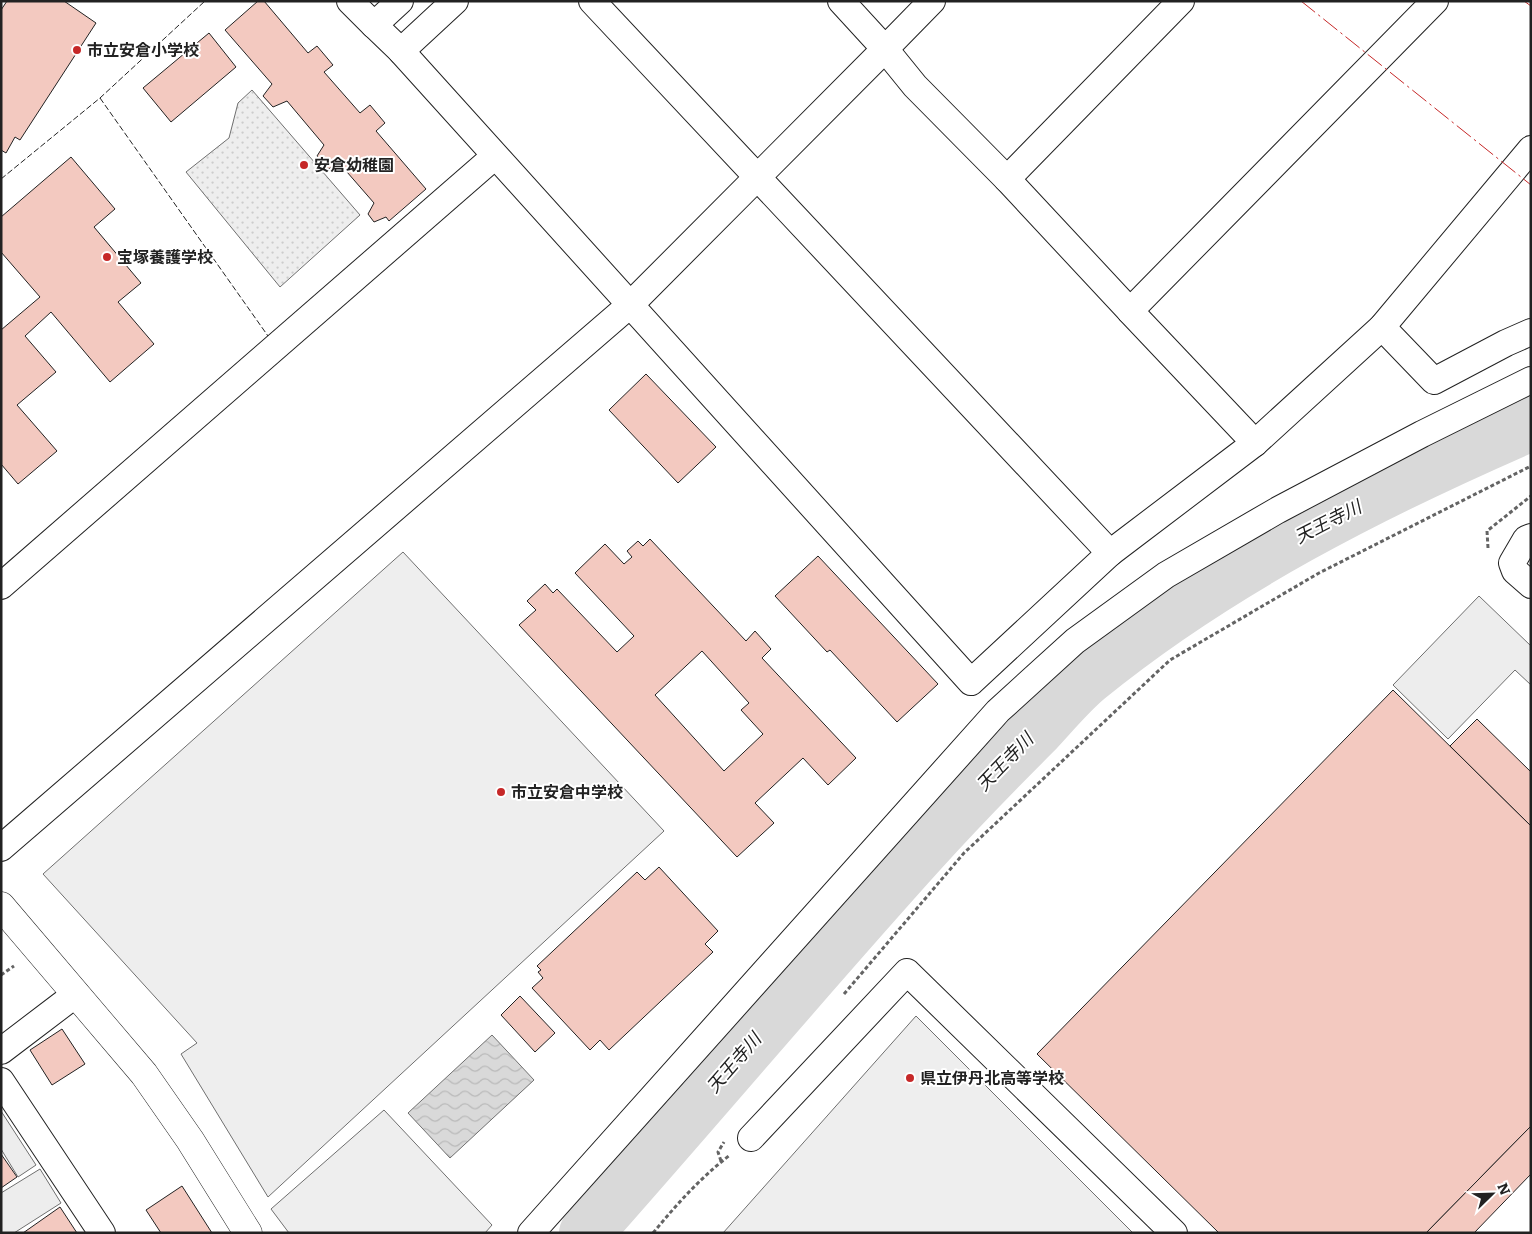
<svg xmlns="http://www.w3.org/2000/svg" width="1532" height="1234" viewBox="0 0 1532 1234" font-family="Literata,'Noto Sans JP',serif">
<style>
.park{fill:url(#park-dots);stroke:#6f6f6f}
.pitch{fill:#eee;stroke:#6f6f6f}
.parking{fill:#ededed;stroke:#6f6f6f}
.water{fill:url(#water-waves);stroke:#6f6f6f}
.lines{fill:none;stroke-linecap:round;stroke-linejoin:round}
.river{stroke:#d9d9d9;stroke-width:54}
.building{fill:#f3c9c0;stroke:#222;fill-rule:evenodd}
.minor-casing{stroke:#222;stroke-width:28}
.tertiary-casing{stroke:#222;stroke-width:29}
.path{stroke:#646464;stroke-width:3;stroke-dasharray:4 2.5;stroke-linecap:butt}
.minor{stroke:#fff;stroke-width:26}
.tertiary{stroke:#fff;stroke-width:28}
.fence{stroke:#222;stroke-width:1;stroke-dasharray:6 2.5;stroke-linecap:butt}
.power{stroke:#c62828;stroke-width:1;stroke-dasharray:18 4 2.5 4;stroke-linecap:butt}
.poi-dot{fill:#c62828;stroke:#fff;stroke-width:2}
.labels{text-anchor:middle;stroke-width:4;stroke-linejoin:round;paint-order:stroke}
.poi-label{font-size:16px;font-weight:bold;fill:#222;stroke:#fff;text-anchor:start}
.water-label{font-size:18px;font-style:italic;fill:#222;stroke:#fff}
</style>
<defs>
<pattern id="park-dots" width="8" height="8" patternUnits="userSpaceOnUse" patternTransform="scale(1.25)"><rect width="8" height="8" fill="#eee"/><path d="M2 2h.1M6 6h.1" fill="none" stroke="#ccc" stroke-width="1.8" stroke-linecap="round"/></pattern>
<pattern id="water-waves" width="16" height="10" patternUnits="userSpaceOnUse" patternTransform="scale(1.25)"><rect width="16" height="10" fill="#d9d9d9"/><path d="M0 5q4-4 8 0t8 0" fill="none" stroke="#bababa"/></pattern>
</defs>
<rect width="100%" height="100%" fill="#fff"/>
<!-- park -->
<polygon class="park" points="252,90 360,215 280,287 186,172 229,138 238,103"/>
<!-- pitch -->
<g class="pitch">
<polygon points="403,552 664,831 268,1197 181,1054 197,1043 43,874"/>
<polygon points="916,1016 1133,1233 723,1233"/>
<polygon points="384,1110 492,1225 485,1233 289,1233 271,1209"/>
</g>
<!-- parking -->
<g class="parking">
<polygon points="1479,596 1531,646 1531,685 1515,670 1448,739 1393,685"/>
<polygon points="1,1111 36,1165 18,1177 1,1149"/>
<polygon points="40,1169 61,1203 14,1233 1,1233 1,1193"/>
</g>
<!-- water -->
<polygon class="water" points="492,1035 534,1080 450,1158 408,1113"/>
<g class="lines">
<!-- river -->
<path class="river" d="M586 1233C698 1107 807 977 920 852 957 811 995 772 1034 733 1051 715 1068 694 1087 678 1220 570 1374 492 1531 424"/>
</g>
<!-- building -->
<g class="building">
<polygon points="7,1 64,1 96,23 20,140 15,137 6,153 1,150 1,10"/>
<polygon points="258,1 264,1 308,53 317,46 333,65 324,72 360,113 370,105 385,123 376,131 426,189 389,221 386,217 374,222 368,214 374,203 340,164 328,169 317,156 324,145 287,101 273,107 263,96 272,84 225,30"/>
<polygon points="209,33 236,67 171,122 143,88"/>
<polygon points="71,157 115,209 94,227 141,283 118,302 154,344 110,382 51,312 25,336 56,372 17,405 57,451 18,484 1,464 1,330 40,297 1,252 1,217"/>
<polygon points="646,374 716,447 678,483 609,410"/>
<path d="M650 539 746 641 755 631 771 649 762 658 856 758 828 785 803 758 755 803 774 823 737 857 519 625 536 610 527 601 545 584 553 593 557 589 617 652 634 636 575 573 605 544 624 564 632 557 627 551 638 541 643 546ZM702 651 749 703 741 710 763 734 724 771 655 695Z"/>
<polygon points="818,556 938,684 897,722 830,650 827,652 775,596"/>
<polygon points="1393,690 1531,826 1531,1126 1426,1233 1219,1233 1037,1054"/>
<polygon points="1477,719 1531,772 1531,826 1450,746"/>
<polygon points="659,867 718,931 705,944 713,952 609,1050 600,1040 590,1050 532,988 543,978 538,972 541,970 537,966 637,872 645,880"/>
<polygon points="520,996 555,1033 535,1052 501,1015"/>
<polygon points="62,1029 85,1064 52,1085 30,1050"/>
<polygon points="1531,1126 1531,1174 1474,1233 1426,1233"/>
<polygon points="1,1154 17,1177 1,1188"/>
<polygon points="182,1186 212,1233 161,1233 146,1210"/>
<polygon points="60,1207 77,1233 23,1233"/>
</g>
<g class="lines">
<defs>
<g id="minor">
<polyline points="350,1 374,25 400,1"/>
<polyline points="592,1 1110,553"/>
<polyline points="841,1 885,49 932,1"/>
<polyline points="1181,1 1007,179 1130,311 1435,1"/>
<polyline points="374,25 401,51 971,682 1110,553 1255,443 1382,327 1531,149"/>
<polyline points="401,51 455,1"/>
<polyline points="1130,311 1255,443"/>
<polyline points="1382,327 1434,381 1506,343 1531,332"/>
<polyline points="1531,537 1526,539 1512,563 1515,571 1531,585"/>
<polyline points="1,586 495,156"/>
<polyline points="1,848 631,304 885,49 915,86 1007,179"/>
<polyline points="1,1051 76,994"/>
<polyline points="1,1081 102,1233"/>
<polyline points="751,1138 907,972 1174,1233"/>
<polyline points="531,1233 998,711 1075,641 1166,575 1278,510 1422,434 1531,380"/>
</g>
<polyline id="tertiary" points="1,906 144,1074 190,1140 248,1233"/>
</defs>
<!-- minor casing -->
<use href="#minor" class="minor-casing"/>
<!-- tertiary casing -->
<use href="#tertiary" class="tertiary-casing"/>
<!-- path -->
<g class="path">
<polyline points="1488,548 1487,531 1531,496"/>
<polyline points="1,975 14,966"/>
<polyline points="844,994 964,853 1170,660 1319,573 1531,466"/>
<polyline points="721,1161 718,1152 724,1142"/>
<path d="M653 1233C677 1204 700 1178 730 1155"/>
</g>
<!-- minor -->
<use href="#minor" class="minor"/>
<!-- tertiary -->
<use href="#tertiary" class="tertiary"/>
<!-- fence -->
<g class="fence">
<polyline points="100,98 268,336"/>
<polyline points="1,179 100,98 205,1"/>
</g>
<!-- power -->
<g class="power">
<polyline points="1301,1 1531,185"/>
<polyline points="1524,1 1531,6"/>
</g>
</g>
<!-- markers -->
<g class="poi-dot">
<circle cx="77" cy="50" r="5"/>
<circle cx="304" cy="165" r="5"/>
<circle cx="107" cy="257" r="5"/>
<circle cx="501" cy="792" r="5"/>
<circle cx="910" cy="1078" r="5"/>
</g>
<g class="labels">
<!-- poi labels -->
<g class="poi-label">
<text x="87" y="56">市立安倉小学校</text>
<text x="314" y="171">安倉幼稚園</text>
<text x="117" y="263">宝塚養護学校</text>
<text x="511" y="798">市立安倉中学校</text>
<text x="920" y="1084">県立伊丹北高等学校</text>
</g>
<!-- water labels -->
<g class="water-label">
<text transform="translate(1328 522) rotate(-27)" y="6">天王寺川</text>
<text transform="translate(1005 762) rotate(-46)" y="6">天王寺川</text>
<text transform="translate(734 1063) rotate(-49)" y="6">天王寺川</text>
</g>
</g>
<!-- border -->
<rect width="1532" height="1234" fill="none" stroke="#222222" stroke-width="5"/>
<!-- north arrow -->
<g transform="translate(1492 1194) rotate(67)" stroke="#ffffff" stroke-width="4" paint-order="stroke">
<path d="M0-4L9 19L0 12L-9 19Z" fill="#222222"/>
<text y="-8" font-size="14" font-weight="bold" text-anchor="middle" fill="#222222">N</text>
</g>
</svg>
